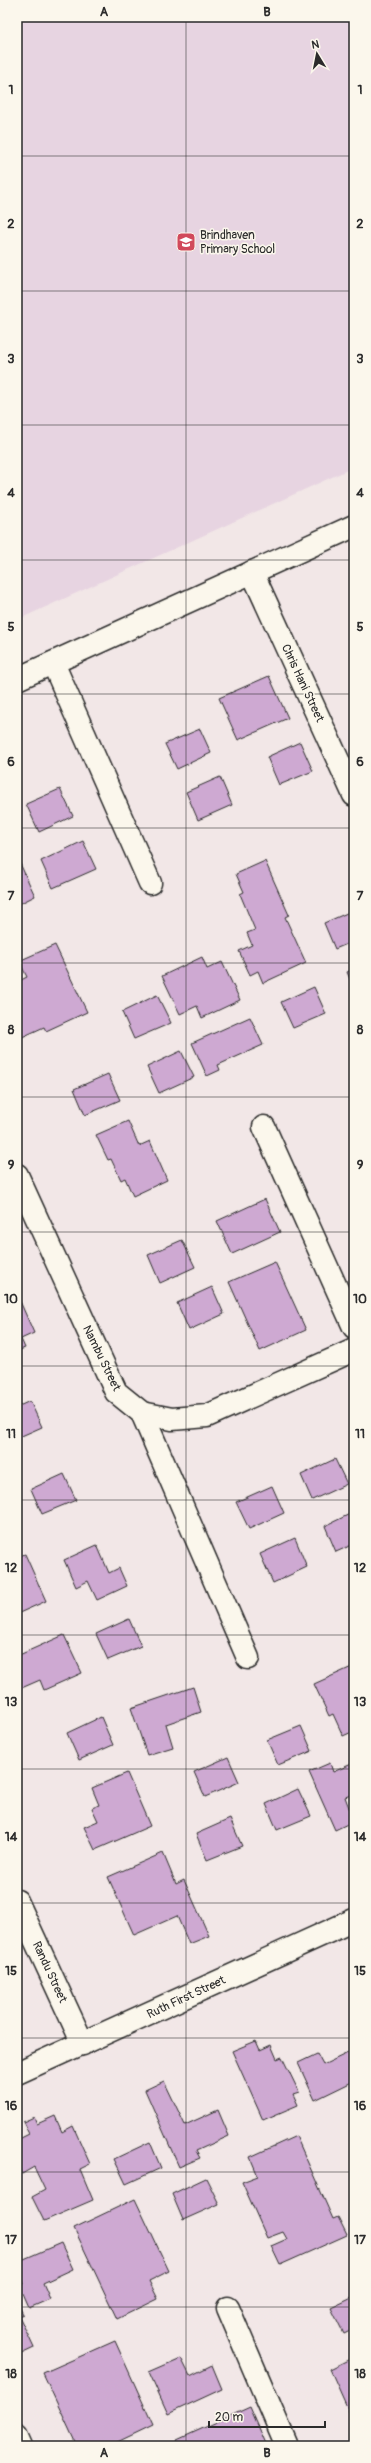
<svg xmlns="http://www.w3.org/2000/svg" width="371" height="2463" viewBox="0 0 371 2463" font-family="Pangolin,sans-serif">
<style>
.built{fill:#e7d4e1}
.building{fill:#cea9d2;stroke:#2b2b2b}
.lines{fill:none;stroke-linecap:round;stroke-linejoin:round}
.street-casing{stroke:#2b2b2b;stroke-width:25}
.secondary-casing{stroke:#2b2b2b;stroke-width:25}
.street{stroke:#fbf7ec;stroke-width:22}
.secondary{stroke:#fbf7ec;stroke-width:22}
.grid{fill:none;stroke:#2b2b2b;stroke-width:1;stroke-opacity:0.55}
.labels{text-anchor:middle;stroke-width:3;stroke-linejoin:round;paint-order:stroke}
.poi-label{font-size:12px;fill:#2b2b2b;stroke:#fbf7ec;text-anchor:start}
.street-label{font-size:12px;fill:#2b2b2b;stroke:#fbf7ec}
.neatline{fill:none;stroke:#2b2b2b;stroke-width:1.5}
.grid-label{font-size:13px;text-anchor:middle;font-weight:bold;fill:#2b2b2b}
</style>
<rect width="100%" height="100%" fill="#f2e7e7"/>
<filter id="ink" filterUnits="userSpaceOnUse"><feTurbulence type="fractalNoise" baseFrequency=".025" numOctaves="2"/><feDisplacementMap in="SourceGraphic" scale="8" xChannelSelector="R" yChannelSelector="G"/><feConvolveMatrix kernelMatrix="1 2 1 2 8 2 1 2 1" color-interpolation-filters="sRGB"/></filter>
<g filter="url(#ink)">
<!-- built -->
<polygon class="built" points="17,17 354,17 354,467 17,620"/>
<!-- building -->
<g class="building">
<polygon points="269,676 288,718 238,740 219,698"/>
<polygon points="200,729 211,753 177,769 165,744"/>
<polygon points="300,742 313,771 279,785 267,757"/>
<polygon points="220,777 232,805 198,820 186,792"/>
<polygon points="60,789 73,816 39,832 26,804"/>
<polygon points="83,841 96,869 53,888 41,861"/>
<polygon points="17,857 35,896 17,905"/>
<polygon points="265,861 289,915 285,917 306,963 263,983 258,971 250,975 239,951 252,945 247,933 255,930 240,894 244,892 236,874"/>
<polygon points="354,910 354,941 335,949 324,923"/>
<polygon points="55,945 87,1012 46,1031 44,1027 20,1038 17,1031 17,999 21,997 17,989 17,982 27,977 19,961"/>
<polygon points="202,957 207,969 222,962 240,1000 202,1018 197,1006 180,1014 162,976"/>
<polygon points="354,969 354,989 347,972"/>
<polygon points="314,987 326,1014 293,1028 281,1002"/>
<polygon points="157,995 171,1023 134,1039 122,1012"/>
<polygon points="250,1017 263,1045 218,1065 220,1070 207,1076 192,1043"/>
<polygon points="181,1051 194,1077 159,1093 147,1067"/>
<polygon points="108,1074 120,1100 85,1115 74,1089"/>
<polygon points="128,1121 139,1146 150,1141 167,1180 133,1196 125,1178 121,1180 111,1159 108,1160 96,1135"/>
<polygon points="265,1199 280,1232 232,1254 217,1221"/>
<polygon points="182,1240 195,1267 160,1283 148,1255"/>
<polygon points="275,1262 306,1330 260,1351 229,1282"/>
<polygon points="212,1287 224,1314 189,1330 177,1303"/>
<polygon points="19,1299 34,1333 21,1339 25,1348 17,1351 17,1301"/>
<polygon points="30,1401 42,1427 17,1438 17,1407"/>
<polygon points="335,1459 347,1484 312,1500 301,1475"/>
<polygon points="64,1474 76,1500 42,1514 31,1489"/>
<polygon points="272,1486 284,1513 249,1529 236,1502"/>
<polygon points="354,1512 354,1544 336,1552 325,1526"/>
<polygon points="295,1538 307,1567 273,1583 260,1554"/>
<polygon points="97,1545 109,1573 119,1568 127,1586 97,1600 88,1581 76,1587 64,1560"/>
<polygon points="25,1554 46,1601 17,1614 17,1557"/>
<polygon points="129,1619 141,1646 108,1660 96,1634"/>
<polygon points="64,1635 82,1673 44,1690 40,1680 17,1690 17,1656"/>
<polygon points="354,1666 354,1731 343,1736 333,1714 329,1716 314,1684"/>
<polygon points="193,1687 201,1712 166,1724 173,1747 147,1755 131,1708"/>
<polygon points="101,1717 113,1745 79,1760 67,1733"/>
<polygon points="301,1726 312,1751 278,1765 267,1740"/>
<polygon points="228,1757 239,1782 205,1797 194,1772"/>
<polygon points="330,1763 333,1772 354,1763 354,1794 345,1797 354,1821 335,1830 309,1772"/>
<polygon points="127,1773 150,1826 95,1850 84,1827 98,1821 92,1808 99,1805 92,1788"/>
<polygon points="298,1789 311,1816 277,1830 266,1804"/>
<polygon points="230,1819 242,1846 207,1860 196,1834"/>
<polygon points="163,1853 176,1884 184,1880 209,1936 189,1944 177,1916 134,1935 108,1877"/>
<polygon points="256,2041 260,2050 271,2045 277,2059 282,2057 299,2092 293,2094 298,2105 263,2120 232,2051"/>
<polygon points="354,2050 354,2081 315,2100 298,2063 317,2054 323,2065"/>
<polygon points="164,2081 185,2125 218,2110 229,2136 196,2151 200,2158 179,2167 145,2090"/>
<polygon points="55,2116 62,2132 73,2126 90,2164 80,2169 93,2200 44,2221 32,2197 45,2190 34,2167 22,2174 17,2163 17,2140 29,2134 23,2122 34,2117 37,2124"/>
<polygon points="296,2136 333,2219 338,2217 347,2235 280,2265 271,2246 287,2239 283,2232 267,2238 242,2182 258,2176 250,2157"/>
<polygon points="150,2142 161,2168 126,2184 114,2159"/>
<polygon points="206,2178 219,2204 183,2220 172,2194"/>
<polygon points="135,2199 169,2271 149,2281 158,2299 117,2319 74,2228"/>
<polygon points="61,2243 73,2269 43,2283 50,2299 29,2308 19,2285 23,2283 17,2269 17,2262"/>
<polygon points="354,2297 354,2329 344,2334 331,2308"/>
<polygon points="17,2302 23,2314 19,2316 34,2348 17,2356"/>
<polygon points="115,2341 153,2425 109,2446 77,2446 43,2373"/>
<polygon points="354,2357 354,2417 352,2418 330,2369"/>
<polygon points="181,2358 190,2376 212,2365 222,2389 168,2414 149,2372"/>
<polygon points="250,2407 267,2446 180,2446 177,2440"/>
</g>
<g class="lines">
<defs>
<g id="street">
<polyline points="252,572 354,795"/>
<polyline points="53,663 150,883"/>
<polyline points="17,679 354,526"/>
<polyline points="264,1127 354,1327"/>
<polyline points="17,1175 116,1392 142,1413 172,1419 207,1416 354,1350"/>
<polyline points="142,1413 248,1658"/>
<polyline points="17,1901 83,2044"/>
<polyline points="228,2308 287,2446"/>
<polyline points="17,2437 21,2446"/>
</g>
<polyline id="secondary" points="17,2073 354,1920"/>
</defs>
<!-- street casing -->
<use href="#street" class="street-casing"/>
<!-- secondary casing -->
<use href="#secondary" class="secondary-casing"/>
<!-- street -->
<use href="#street" class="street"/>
<!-- secondary -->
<use href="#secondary" class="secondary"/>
</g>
</g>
<!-- grid -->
<path class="grid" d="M186 17V2446M17 156H354M17 291H354M17 425H354M17 560H354M17 694H354M17 828H354M17 963H354M17 1097H354M17 1232H354M17 1366H354M17 1500H354M17 1635H354M17 1769H354M17 1903H354M17 2038H354M17 2172H354M17 2307H354"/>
<!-- icons -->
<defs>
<symbol id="school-square" viewBox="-11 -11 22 22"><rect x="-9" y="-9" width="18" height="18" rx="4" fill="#d1495b" stroke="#fbf7ec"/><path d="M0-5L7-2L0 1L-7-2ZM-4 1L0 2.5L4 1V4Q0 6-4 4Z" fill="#fff"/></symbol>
</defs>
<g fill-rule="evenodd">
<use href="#school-square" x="175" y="231" width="22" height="22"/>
</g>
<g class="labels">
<!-- poi labels -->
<g class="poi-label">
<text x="200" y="239">Brindhaven<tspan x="200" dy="14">Primary School</tspan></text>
</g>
<!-- street labels -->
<g class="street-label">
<text transform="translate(303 683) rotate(65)" y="4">Chris Hani Street</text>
<text transform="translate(102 1358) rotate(64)" y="4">Nambu Street</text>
<text transform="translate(50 1972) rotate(65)" y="4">Randu Street</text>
<text transform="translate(186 1997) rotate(-25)" y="4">Ruth First Street</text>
</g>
</g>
<!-- margin -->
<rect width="371" height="2463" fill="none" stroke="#fbf7ec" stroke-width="44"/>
<!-- north arrow -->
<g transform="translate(317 54) rotate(350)" stroke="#fbf7ec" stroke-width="3" paint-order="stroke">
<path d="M0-3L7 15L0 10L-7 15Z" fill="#2b2b2b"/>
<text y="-6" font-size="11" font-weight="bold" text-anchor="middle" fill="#2b2b2b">N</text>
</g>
<!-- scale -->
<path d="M209 2421v6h116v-6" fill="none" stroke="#2b2b2b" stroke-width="2"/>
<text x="215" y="2421" font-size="12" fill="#2b2b2b" stroke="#fbf7ec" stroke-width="3" paint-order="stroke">20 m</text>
<rect x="22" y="22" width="327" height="2419" class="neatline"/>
<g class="grid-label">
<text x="104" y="16">A</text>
<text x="267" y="16">B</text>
<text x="11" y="94">1</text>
<text x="360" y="94">1</text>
<text x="11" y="228">2</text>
<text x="360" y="228">2</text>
<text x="11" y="363">3</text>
<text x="360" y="363">3</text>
<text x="11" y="497">4</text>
<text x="360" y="497">4</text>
<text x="11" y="631">5</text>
<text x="360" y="631">5</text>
<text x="11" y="766">6</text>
<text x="360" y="766">6</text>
<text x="11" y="900">7</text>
<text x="360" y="900">7</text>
<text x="11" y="1034">8</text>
<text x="360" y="1034">8</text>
<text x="11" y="1169">9</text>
<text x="360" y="1169">9</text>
<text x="11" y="1303">10</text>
<text x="360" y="1303">10</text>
<text x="11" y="1438">11</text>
<text x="360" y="1438">11</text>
<text x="11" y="1572">12</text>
<text x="360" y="1572">12</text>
<text x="11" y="1706">13</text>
<text x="360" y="1706">13</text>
<text x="11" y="1841">14</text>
<text x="360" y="1841">14</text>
<text x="11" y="1975">15</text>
<text x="360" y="1975">15</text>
<text x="11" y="2110">16</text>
<text x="360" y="2110">16</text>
<text x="11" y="2244">17</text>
<text x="360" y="2244">17</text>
<text x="11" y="2378">18</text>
<text x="360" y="2378">18</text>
<text x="104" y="2457">A</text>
<text x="267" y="2457">B</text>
</g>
</svg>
